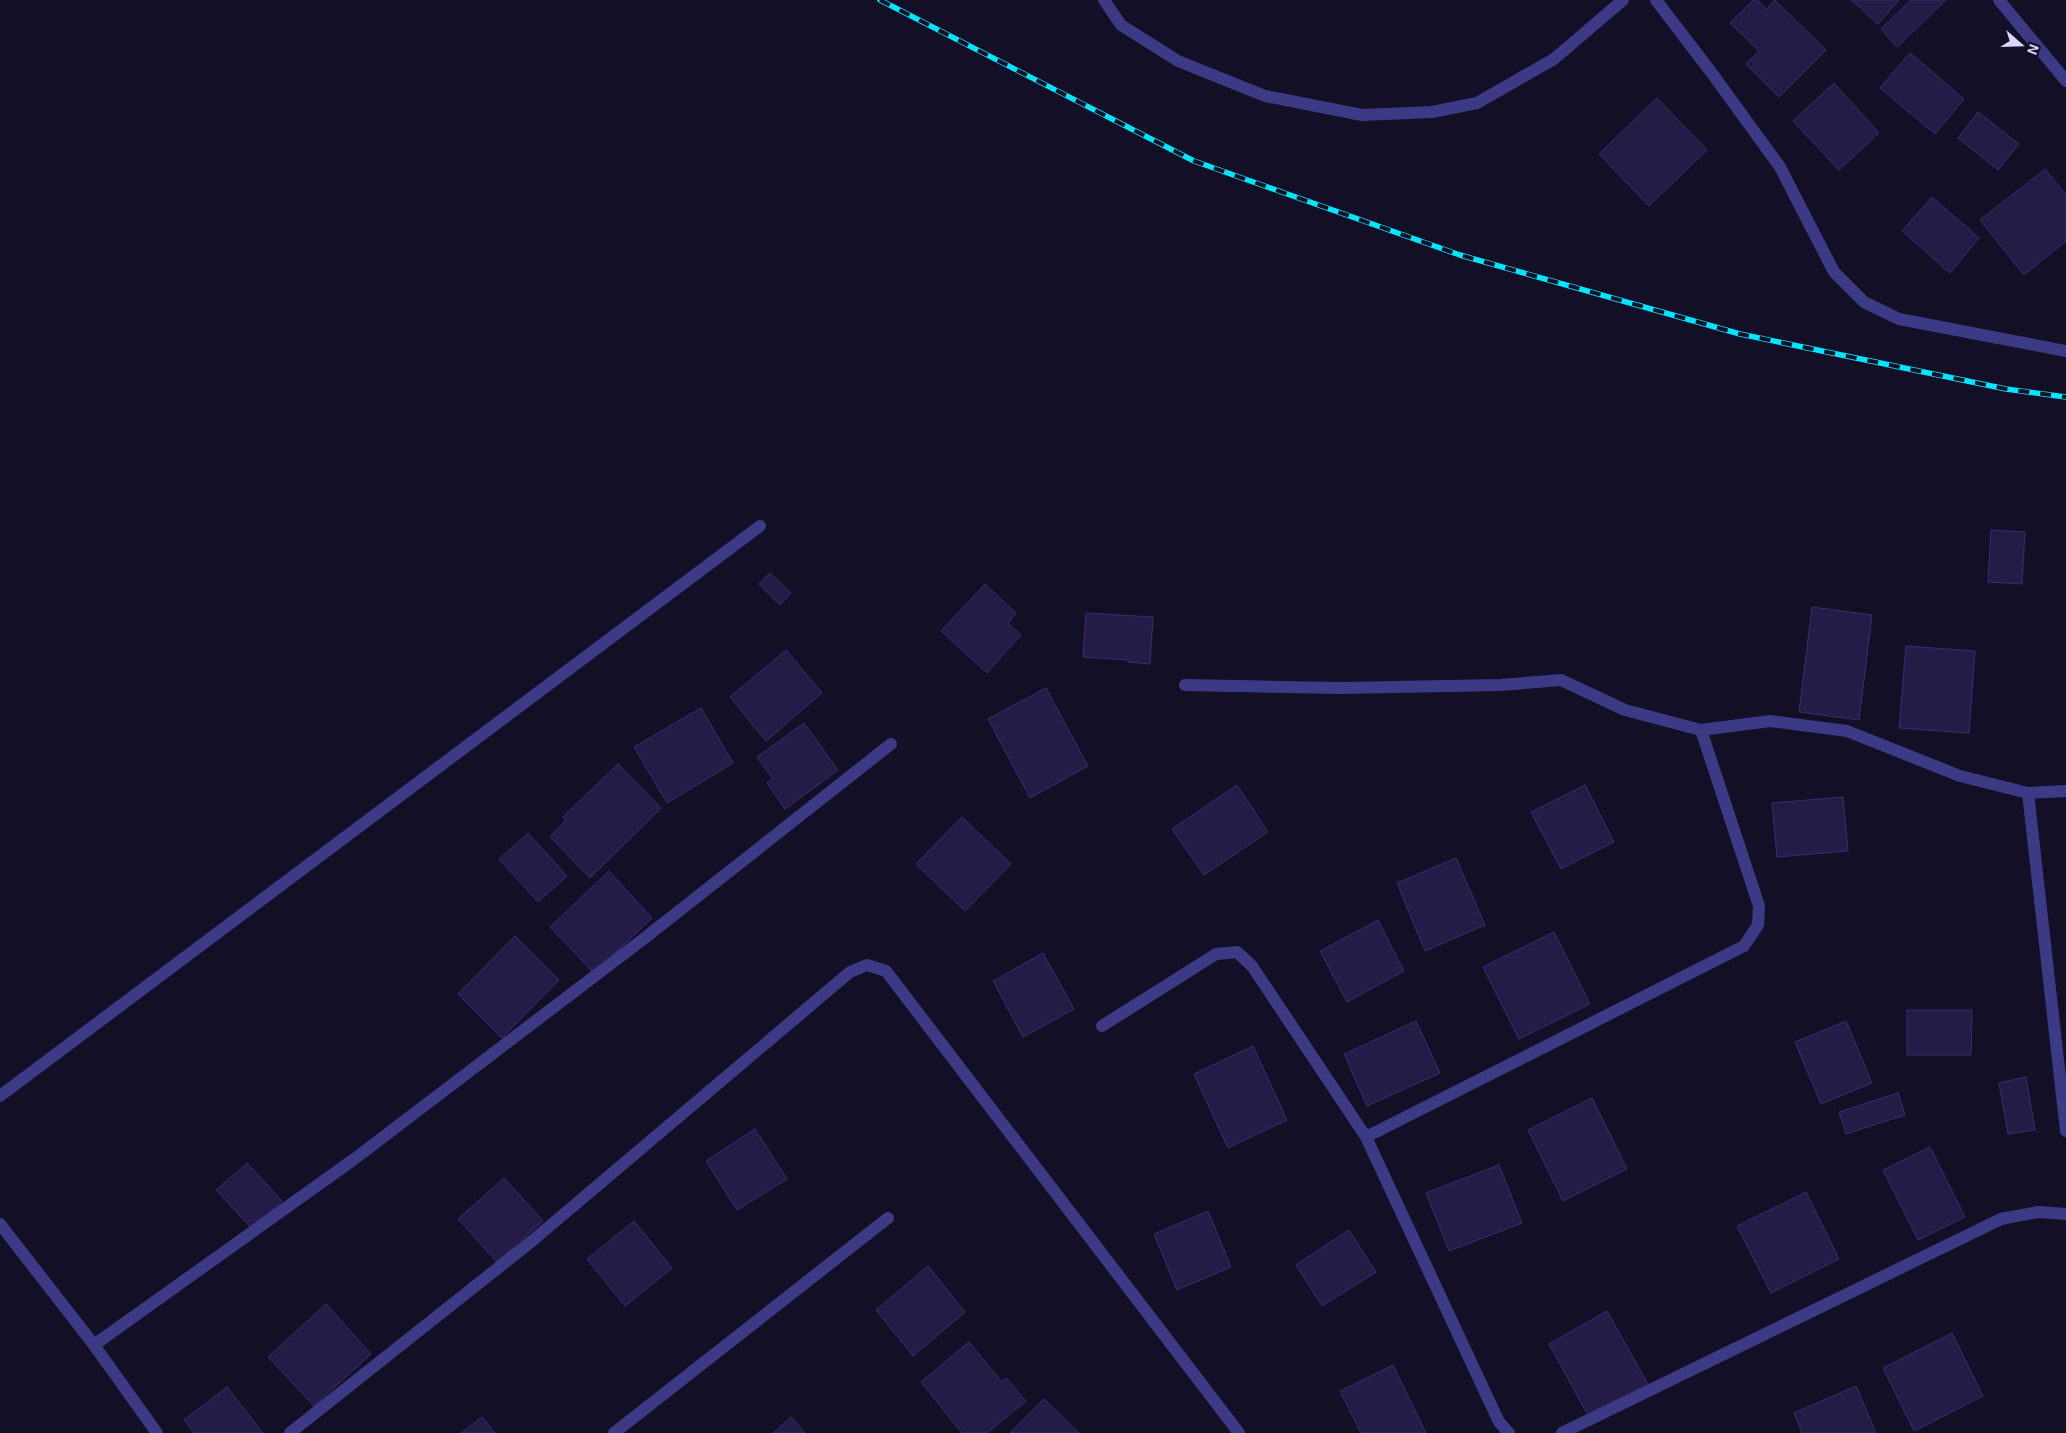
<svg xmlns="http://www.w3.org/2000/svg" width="2066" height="1433" viewBox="0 0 2066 1433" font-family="'Exo 2',sans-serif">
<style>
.building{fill:#241b47;stroke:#3b2d73}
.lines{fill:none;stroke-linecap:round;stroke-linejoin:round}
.street{stroke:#3d3a85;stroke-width:12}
.rail-casing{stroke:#00e5ff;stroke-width:5.5}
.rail{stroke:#130f26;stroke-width:4;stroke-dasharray:11;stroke-linecap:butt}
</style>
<rect width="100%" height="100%" fill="#130f26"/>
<!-- building -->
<g class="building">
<polygon points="1753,0 1757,0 1767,9 1775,0 1826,50 1779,97 1746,64 1759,51 1730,23"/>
<polygon points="1851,0 1899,0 1878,24"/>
<polygon points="1911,0 1946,0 1897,47 1881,29"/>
<polygon points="1910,53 1964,99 1935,134 1880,88"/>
<polygon points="1834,83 1879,133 1839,170 1793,121"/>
<polygon points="1657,98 1707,150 1649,206 1599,154"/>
<polygon points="1978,112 2019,144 1998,170 1958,138"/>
<polygon points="2045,169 2066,195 2066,241 2024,275 1980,220"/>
<polygon points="1932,197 1979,238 1950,273 1902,231"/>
<polygon points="1991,530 2025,532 2022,584 1988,582"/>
<polygon points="770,573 791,593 780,605 759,584"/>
<polygon points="985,584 1016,613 1008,623 1021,635 987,673 941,631"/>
<polygon points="1812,607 1872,615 1859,720 1799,712"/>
<polygon points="1086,613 1153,617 1150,664 1128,662 1128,660 1083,657"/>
<polygon points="1906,646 1975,651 1969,733 1899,728"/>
<polygon points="786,650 822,693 766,741 730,697"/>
<polygon points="1046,688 1088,766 1030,798 988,719"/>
<polygon points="701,708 733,763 667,803 634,747"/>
<polygon points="804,723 838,770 785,809 767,783 773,779 757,757"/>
<polygon points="618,764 661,808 590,878 550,837 566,820 563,817"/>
<polygon points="1237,785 1268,832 1204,875 1172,829"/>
<polygon points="1585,785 1614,842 1561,869 1531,812"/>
<polygon points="1843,797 1848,851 1777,857 1772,803"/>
<polygon points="962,817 1011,864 965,911 916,864"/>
<polygon points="528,833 567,876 538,902 499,859"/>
<polygon points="1456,858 1485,925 1425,951 1397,883"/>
<polygon points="609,871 652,918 594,973 550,927"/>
<polygon points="1378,920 1404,971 1347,1002 1320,951"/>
<polygon points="1554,932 1590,1004 1519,1039 1483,967"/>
<polygon points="515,936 559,980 502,1038 458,994"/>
<polygon points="1043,953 1074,1009 1023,1037 993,981"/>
<polygon points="1907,1010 1972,1010 1971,1055 1907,1055"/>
<polygon points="1416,1021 1440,1073 1367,1106 1344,1054"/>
<polygon points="1846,1021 1872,1083 1821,1104 1795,1042"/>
<polygon points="1253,1046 1287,1120 1228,1148 1194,1074"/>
<polygon points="2026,1077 2035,1130 2008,1134 1999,1083"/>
<polygon points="1898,1093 1905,1115 1846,1134 1839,1112"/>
<polygon points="1592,1098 1627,1169 1563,1201 1528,1130"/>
<polygon points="755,1129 787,1179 737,1210 706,1161"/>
<polygon points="1930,1147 1965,1217 1918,1240 1883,1170"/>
<polygon points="247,1163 282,1201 252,1229 216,1190"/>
<polygon points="1499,1165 1522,1223 1449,1251 1426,1193"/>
<polygon points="504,1178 543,1221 497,1262 458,1219"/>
<polygon points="1806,1192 1839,1259 1771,1293 1737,1226"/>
<polygon points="1208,1211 1231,1267 1177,1290 1154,1234"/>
<polygon points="634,1221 672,1268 625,1306 587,1259"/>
<polygon points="1349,1230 1376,1272 1322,1306 1296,1265"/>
<polygon points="928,1266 965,1312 913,1356 876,1310"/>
<polygon points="326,1304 371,1354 314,1406 268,1357"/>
<polygon points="1607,1311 1649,1386 1590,1419 1549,1344"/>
<polygon points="1952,1333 1983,1396 1914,1431 1883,1368"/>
<polygon points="969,1342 1002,1382 1006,1378 1026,1401 987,1433 962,1433 921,1382"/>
<polygon points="1393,1365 1426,1433 1361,1433 1340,1391"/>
<polygon points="1856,1386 1876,1433 1802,1433 1794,1413"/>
<polygon points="227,1387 263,1433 194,1433 184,1420"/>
<polygon points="1044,1399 1079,1433 1010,1433"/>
<polygon points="482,1417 495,1433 461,1433"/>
<polygon points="791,1417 805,1433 773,1433"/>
</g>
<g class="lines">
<!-- street -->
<g class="street">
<polyline points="1104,0 1121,25 1178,61 1265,96 1362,115 1432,112 1477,103 1554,59 1623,0"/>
<polyline points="1656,0 1711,72 1780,167 1834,272 1864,302 1899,319 2066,351"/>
<polyline points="1999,0 2066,81"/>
<polyline points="1185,685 1341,688 1501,685 1561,680 1625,710 1701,730 1770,721 1847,731 1960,776 2028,793 2066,791"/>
<polyline points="2028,793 2066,1131"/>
<polyline points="1102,1026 1216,954 1237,952 1252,966 1366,1137 1499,1422 1509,1433"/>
<polyline points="0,1096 760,526"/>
<polyline points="1366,1137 1744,946 1758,925 1759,906 1701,730"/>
<polyline points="0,1224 94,1345 157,1433"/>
<polyline points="94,1345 353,1160 646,937 891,744"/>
<polyline points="290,1433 532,1241 850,972 867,965 886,971 1239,1433"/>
<polyline points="614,1433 888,1218"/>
<polyline points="1562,1433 2001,1219 2038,1212 2066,1214"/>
</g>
<defs>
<polyline id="rail" points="880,0 1194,161 1460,255 1740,334 2006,389 2066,397"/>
</defs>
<!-- rail casing -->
<use href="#rail" class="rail-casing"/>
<!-- rail -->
<use href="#rail" class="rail"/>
</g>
<!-- north arrow -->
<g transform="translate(2021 45) rotate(110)" stroke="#130f26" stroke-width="4" paint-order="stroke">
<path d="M0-4L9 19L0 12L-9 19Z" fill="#d9d4ff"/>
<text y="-8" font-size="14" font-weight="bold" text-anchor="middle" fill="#d9d4ff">N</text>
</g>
</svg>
